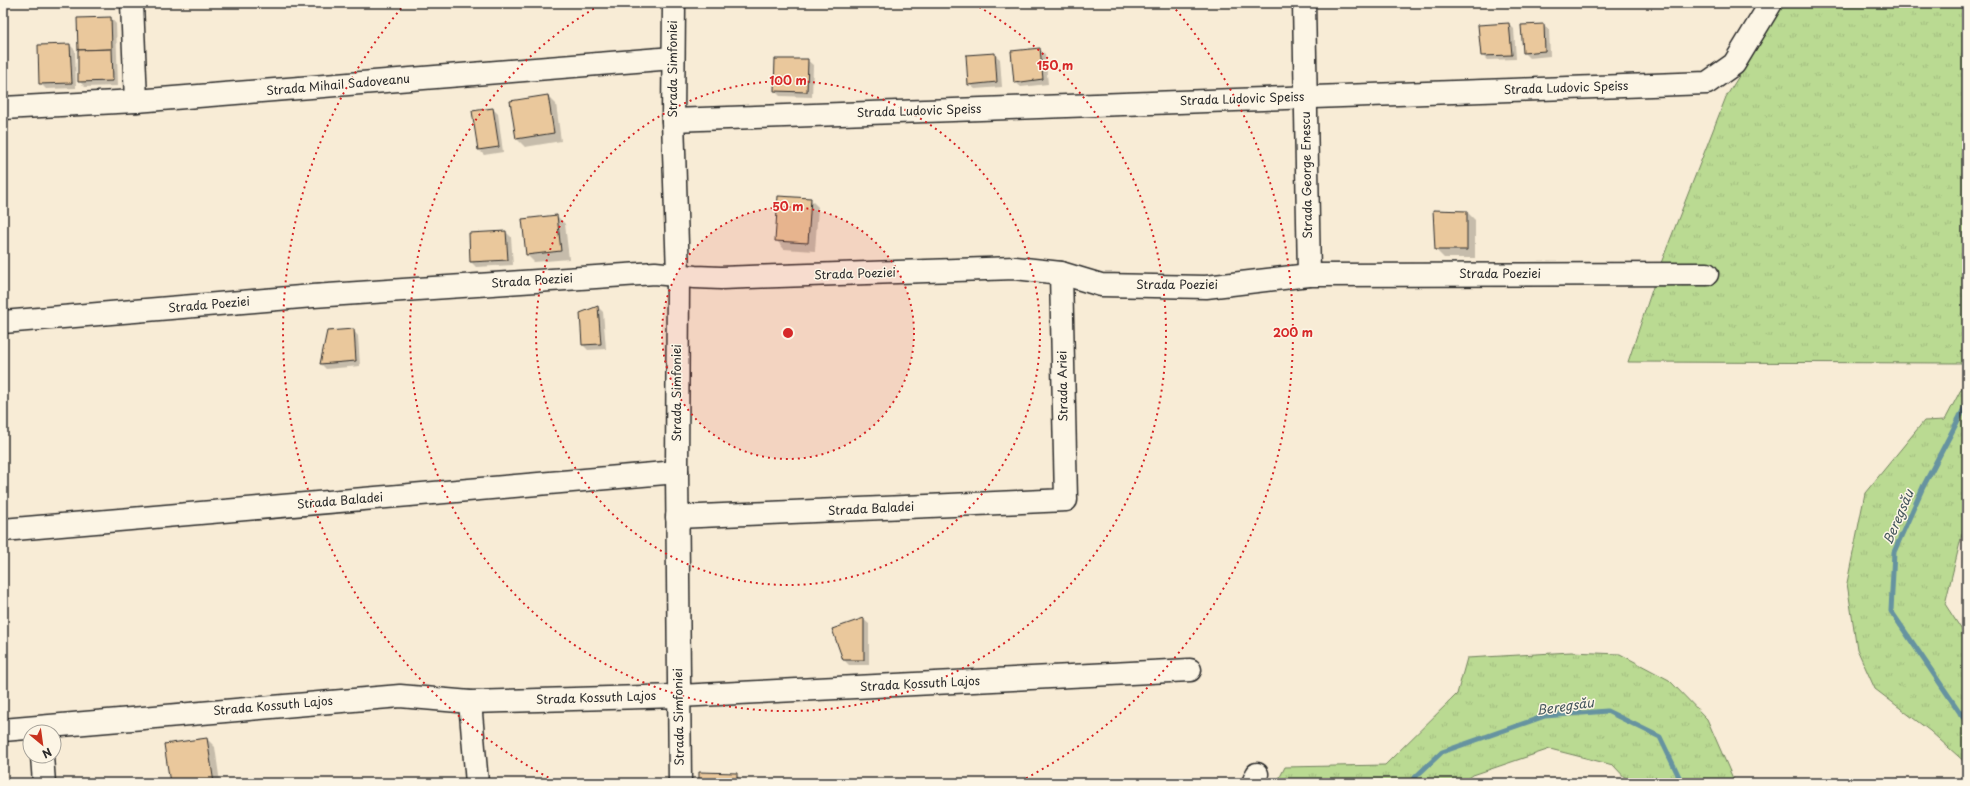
<svg xmlns="http://www.w3.org/2000/svg" width="1970" height="786" viewBox="0 0 1970 786" font-family="'Playpen Sans',sans-serif">
<style>
.grass{fill:url(#grass-tufts);stroke:#72825e}
.shadow{fill:#0003}
.lines{fill:none;stroke-linecap:round;stroke-linejoin:round}
.stream{stroke:#6693a0;stroke-width:5}
.building{fill:#eac89c;stroke:#2b2b2b}
.minor-casing{stroke:#2b2b2b;stroke-width:25}
.minor{stroke:#fcf5e5;stroke-width:22}
.ring{fill:none;stroke:#d62828;stroke-width:2;stroke-dasharray:2 4}
.labels{text-anchor:middle;stroke-width:3;stroke-linejoin:round;paint-order:stroke}
.street-label{font-size:12px;fill:#2b2b2b;stroke:#fcf5e5}
.water-label{font-size:13px;font-style:italic;fill:#44565c;stroke:#fcf5e5}
.centre{fill:#d62828;stroke:#fcf5e5;stroke-width:2}
.ring-label{font-size:12px;text-anchor:middle;font-weight:bold;fill:#d62828;stroke:#fcf5e5;stroke-width:3;stroke-linejoin:round;paint-order:stroke}
</style>
<defs>
<pattern id="grass-tufts" width="24" height="20" patternUnits="userSpaceOnUse"><rect width="24" height="20" fill="#bada92"/><path d="M3 7l-1-3M5 7V3M7 7l1-3M15 17l-1-3M17 17v-4M19 17l1-3" fill="none" stroke="#a0bb7e"/></pattern>
</defs>
<rect width="100%" height="100%" fill="#f8ecd6"/>
<filter id="ink" filterUnits="userSpaceOnUse"><feTurbulence type="fractalNoise" baseFrequency=".025" numOctaves="2"/><feDisplacementMap in="SourceGraphic" scale="8" xChannelSelector="R" yChannelSelector="G"/><feConvolveMatrix kernelMatrix="1 2 1 2 8 2 1 2 1" color-interpolation-filters="sRGB"/></filter>
<g filter="url(#ink)">
<!-- grass -->
<g class="grass">
<polygon points="1784,3 1967,3 1967,363 1628,362 1661,263 1726,97"/>
<polygon points="1967,378 1967,514 1945,604 1967,638 1967,764 1930,731 1875,689 1857,649 1847,583 1865,493 1924,421 1945,420"/>
<polygon points="1571,652 1620,654 1669,680 1707,719 1735,783 1630,783 1613,765 1550,749 1473,775 1462,783 1277,783 1285,767 1385,765 1457,694 1467,658"/>
</g>
<!-- shadow -->
<g class="shadow">
<polygon points="3,3 6,3 6,8 3,9"/>
<polygon points="995,3 1010,3 1010,8 997,8"/>
<polygon points="111,18 116,24 118,86 85,87 79,81"/>
<polygon points="1509,24 1514,29 1516,59 1487,60 1482,55"/>
<polygon points="1544,25 1549,30 1550,56 1529,58 1524,53 1522,26"/>
<polygon points="70,45 75,50 76,88 46,89 40,83"/>
<polygon points="1039,49 1045,54 1048,84 1021,87 1015,82"/>
<polygon points="994,54 1000,59 1002,87 975,89 969,84"/>
<polygon points="807,60 813,65 812,97 780,96 775,91"/>
<polygon points="548,96 556,104 561,141 525,147 517,139"/>
<polygon points="493,109 498,114 503,152 484,155 479,150"/>
<polygon points="810,199 818,207 815,251 784,249 777,241"/>
<polygon points="3,207 5,209 6,225 3,226"/>
<polygon points="1467,212 1475,220 1475,258 1444,258 1436,250"/>
<polygon points="557,216 565,224 569,259 534,262 526,254 523,220"/>
<polygon points="506,232 511,237 513,265 476,267 471,262 470,234"/>
<polygon points="598,307 603,312 606,349 588,350 583,345 581,313"/>
<polygon points="353,330 358,336 360,366 326,369 321,364"/>
<polygon points="863,619 869,624 869,665 849,665 844,660"/>
<polygon points="207,739 215,747 220,783 171,783"/>
<polygon points="736,774 744,783 700,783"/>
</g>
<g class="lines">
<!-- stream -->
<g class="stream">
<polyline points="1967,403 1923,487 1894,552 1891,611 1967,723"/>
<polyline points="1409,783 1442,752 1545,716 1607,711 1660,737 1682,783"/>
</g>
</g>
<!-- building -->
<g class="building">
<rect x="994" y="3" width="14" height="3"/>
<polygon points="111,17 112,49 78,50 77,18"/>
<polygon points="1509,23 1512,55 1481,56 1478,25"/>
<polygon points="1544,24 1545,51 1523,53 1521,25"/>
<polygon points="70,44 72,83 39,84 38,45"/>
<polygon points="1040,48 1043,79 1014,83 1011,51"/>
<polygon points="112,49 113,81 78,82 78,50"/>
<polygon points="995,53 997,82 968,85 966,55"/>
<polygon points="775,59 808,59 807,92 774,91"/>
<polygon points="548,95 554,133 516,139 510,101"/>
<polygon points="493,108 499,147 478,150 472,111"/>
<polygon points="778,196 811,198 808,243 775,241"/>
<polygon points="1433,210 1467,211 1467,250 1435,250"/>
<polygon points="557,215 561,251 526,255 522,219"/>
<polygon points="506,231 508,260 470,262 469,233"/>
<polygon points="598,306 601,344 582,345 580,313"/>
<polygon points="354,329 356,361 320,364 327,331"/>
<polygon points="864,618 864,660 843,660 832,629"/>
<polygon points="207,738 214,783 170,783 164,744"/>
<polygon points="699,772 737,773 737,783 699,783"/>
</g>
<g class="lines">
<defs>
<g id="minor">
<polyline points="132,3 136,101"/>
<polyline points="674,3 673,120 678,275 677,472 680,783"/>
<polyline points="1304,3 1309,275"/>
<polyline points="3,108 136,101 673,58"/>
<polyline points="673,120 1707,83 1734,64 1771,3"/>
<polyline points="3,322 313,296 655,273 695,277 721,278 1015,268 1061,273 1101,285 1206,287 1309,275 1707,274"/>
<polyline points="677,517 1066,500 1061,273"/>
<polyline points="3,530 677,472"/>
<polyline points="470,702 477,783"/>
<polyline points="3,730 400,696 470,702 679,696 1190,670"/>
<polyline points="42,756 44,783"/>
<polyline points="1253,783 1257,774"/>
</g>
</defs>
<!-- minor casing -->
<use href="#minor" class="minor-casing"/>
<!-- minor -->
<use href="#minor" class="minor"/>
</g>
</g>
<!-- distance rings -->
<circle cx="788" cy="333" r="126" fill="#d62828" fill-opacity=".12"/>
<g class="ring">
<circle cx="788" cy="333" r="126"/>
<circle cx="788" cy="333" r="252"/>
<path d="M974 4A378 378 0 1 1 602 4"/>
<path d="M559 783A505 505 0 0 1 404 5M1172 5A505 505 0 0 1 1017 783"/>
</g>
<g class="labels">
<!-- street labels -->
<g class="street-label">
<text transform="translate(673 69) rotate(-90)" y="4">Strada Simfoniei</text>
<text transform="translate(338 85) rotate(-5)" y="4">Strada Mihail Sadoveanu</text>
<text transform="translate(1566 88) rotate(-2)" y="4">Strada Ludovic Speiss</text>
<text transform="translate(1242 99) rotate(-2)" y="4">Strada Ludovic Speiss</text>
<text transform="translate(919 111) rotate(-2)" y="4">Strada Ludovic Speiss</text>
<text transform="translate(1307 175) rotate(-91)" y="4">Strada George Enescu</text>
<text transform="translate(855 274) rotate(-2)" y="4">Strada Poeziei</text>
<text x="1500" y="278">Strada Poeziei</text>
<text transform="translate(532 281) rotate(-4)" y="4">Strada Poeziei</text>
<text x="1177" y="289">Strada Poeziei</text>
<text transform="translate(209 305) rotate(-5)" y="4">Strada Poeziei</text>
<text transform="translate(1063 386) rotate(-91)" y="4">Strada Ariei</text>
<text transform="translate(677 393) rotate(-90)" y="4">Strada Simfoniei</text>
<text transform="translate(340 501) rotate(-5)" y="4">Strada Baladei</text>
<text transform="translate(871 509) rotate(-3)" y="4">Strada Baladei</text>
<text transform="translate(920 684) rotate(-3)" y="4">Strada Kossuth Lajos</text>
<text transform="translate(596 698) rotate(-2)" y="4">Strada Kossuth Lajos</text>
<text transform="translate(273 706) rotate(-5)" y="4">Strada Kossuth Lajos</text>
<text transform="translate(679 717) rotate(-91)" y="4">Strada Simfoniei</text>
</g>
<!-- water labels -->
<g class="water-label">
<text transform="translate(1898 517) rotate(-67)" y="5">Beregsău</text>
<text transform="translate(1565 706) rotate(-8)" y="5">Beregsău</text>
</g>
</g>
<circle cx="788" cy="333" r="6" class="centre"/>
<g class="ring-label">
<text x="1055" y="70">150 m</text>
<text x="788" y="85">100 m</text>
<text x="788" y="211">50 m</text>
<text x="1293" y="337">200 m</text>
</g>
<!-- margin -->
<rect width="1970" height="786" fill="none" stroke="#fcf5e5" stroke-width="16"/>
<rect x="8" y="8" width="1954" height="770" fill="none" stroke="#2b2b2b" stroke-width="1.5" filter="url(#ink)"/>
<!-- north arrow -->
<g transform="translate(42 744) rotate(151)"><circle r="19" fill="#fcf5e5" stroke="#a8a49b"/>
<path d="M0-3L7 15L0 10L-7 15Z" fill="#c8321e"/>
<text y="-6" font-size="11" font-weight="bold" text-anchor="middle" fill="#2b2b2b">N</text>
</g>
</svg>
